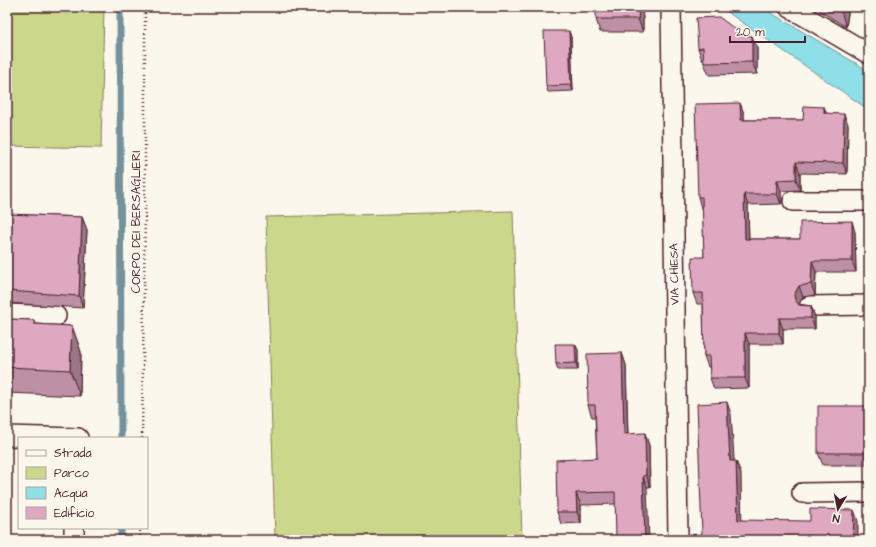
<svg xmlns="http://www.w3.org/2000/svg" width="876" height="547" viewBox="0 0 876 547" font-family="'Architects Daughter',sans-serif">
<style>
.green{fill:#cbd88b;stroke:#8a7c5b}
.water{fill:#8edfe7;stroke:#73929c}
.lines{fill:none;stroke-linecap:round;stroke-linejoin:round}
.stream{stroke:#73929c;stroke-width:7}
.minor-casing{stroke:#4a1f2b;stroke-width:22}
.path{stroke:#4a1f2b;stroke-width:2.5;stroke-dasharray:1 3;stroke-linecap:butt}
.minor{stroke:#fbf7ec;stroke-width:19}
.wall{fill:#be90a5;stroke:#4a1f2b}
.shaded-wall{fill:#9b7686;stroke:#4a1f2b}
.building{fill:#dda8c0;stroke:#4a1f2b}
.labels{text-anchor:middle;stroke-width:3;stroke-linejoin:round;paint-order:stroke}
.street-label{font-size:12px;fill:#4a1f2b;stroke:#fbf7ec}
</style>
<rect width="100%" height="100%" fill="#fbf7ec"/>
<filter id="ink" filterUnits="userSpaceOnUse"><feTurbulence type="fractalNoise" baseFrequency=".025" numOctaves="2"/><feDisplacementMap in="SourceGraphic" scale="8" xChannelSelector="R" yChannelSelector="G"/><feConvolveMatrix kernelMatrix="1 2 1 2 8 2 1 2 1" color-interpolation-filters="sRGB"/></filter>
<g filter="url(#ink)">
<!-- green -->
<g class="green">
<polygon points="7,7 104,7 101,148 7,146"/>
<polygon points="513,211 522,540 275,540 266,217"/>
</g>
<!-- water -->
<polygon class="water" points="720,7 761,7 869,71 869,110"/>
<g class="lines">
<!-- stream -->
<g class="stream">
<polyline points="120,7 121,438"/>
<polyline points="121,540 121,528"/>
</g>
<defs>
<g id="minor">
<polyline points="671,7 678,540"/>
<polyline points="789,7 869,54"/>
<polyline points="793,201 869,201"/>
<polyline points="809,306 869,305"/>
<polyline points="7,314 56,316"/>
<polyline points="7,436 78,438"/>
<polyline points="802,493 869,492"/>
<polyline points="74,540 74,528"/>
</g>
</defs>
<!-- minor casing -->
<use href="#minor" class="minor-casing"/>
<!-- path -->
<g class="path">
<polyline points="142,438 145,212 145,7"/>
<polyline points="140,540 140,528"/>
</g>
<!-- minor -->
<use href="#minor" class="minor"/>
</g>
<!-- wall -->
<g class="wall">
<polygon points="814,7 849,7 846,27"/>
<polygon points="643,17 643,32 600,32 596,19"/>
<polygon points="569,31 571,37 573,91 548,92 546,86"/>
<polygon points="698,48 757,48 757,74 709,75 704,63 704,60 702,60"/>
<polygon points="740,103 744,114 744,120 803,120 824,107 826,113 848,124 847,174 800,173 800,190 781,191 781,204 748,205 749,239 800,239 855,232 856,272 816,272 815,295 803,297 799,304 811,306 815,317 815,329 783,329 783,344 749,344 749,388 714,389 710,378 710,367 708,367 704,356 703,304 697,304 693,293 704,257 703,208 701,208 698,197"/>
<polygon points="7,214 82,217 87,230 83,308 7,303"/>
<polygon points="7,319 34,320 35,324 72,326 81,352 80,396 7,393"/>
<polygon points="575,344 578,350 578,370 558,370 556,364"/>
<polygon points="622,353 626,365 628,434 649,445 650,487 647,487 615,504 581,505 581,523 561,524 557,512 597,458 595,417 592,417 588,405"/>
<polygon points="869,406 869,465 823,465 818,453"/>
</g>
<!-- shaded-wall -->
<g class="shaded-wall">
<polygon points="639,7 642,7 643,17 643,32 638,19"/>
<polygon points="841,7 849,7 846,27 841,11"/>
<polygon points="569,31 571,37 573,91 571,85"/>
<polygon points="752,36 757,48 757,74 752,62"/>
<polygon points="740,103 744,114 745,131 741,120"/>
<polygon points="824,107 828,117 824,113"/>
<polygon points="844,114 848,124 847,174 843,163"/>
<polygon points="796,162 800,173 800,190 796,179"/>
<polygon points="777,180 781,191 781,204 777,194"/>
<polygon points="744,194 748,205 749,250 745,239"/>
<polygon points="82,217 87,230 83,308 79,296"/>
<polygon points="852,221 855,232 856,272 852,261"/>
<polygon points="812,261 816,272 815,295 811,284"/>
<polygon points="799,286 803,297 798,306 795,300 794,295"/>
<polygon points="811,306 815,317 815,329 811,318"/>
<polygon points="779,318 783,329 783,344 779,333"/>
<polygon points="72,326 81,352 80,396 70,370"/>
<polygon points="745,333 749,344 749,388 745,378"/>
<polygon points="575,344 578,350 578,370 576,363"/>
<polygon points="622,353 626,365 628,446 624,434"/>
<polygon points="727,402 731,414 735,473 730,461"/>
<polygon points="645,433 649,445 650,487 646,475"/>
<polygon points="736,461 741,473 742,532 738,520"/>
<polygon points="643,476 647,487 649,540 645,540"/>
<polygon points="576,493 581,505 581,523 577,512"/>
<polygon points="854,510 858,521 858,540 853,540"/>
</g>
<!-- building -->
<g class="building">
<polygon points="596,7 639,7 638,19 596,19"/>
<polygon points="834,7 841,7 841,11"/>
<polygon points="719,17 743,35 752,36 752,62 704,63 703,47 698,48 696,18"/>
<polygon points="544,31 569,31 571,85 546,86"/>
<polygon points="740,103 741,120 803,120 804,106 824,107 824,113 844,114 843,163 796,162 796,179 777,180 777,194 744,194 745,239 800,239 800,222 852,221 852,261 812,261 811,284 799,286 794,295 795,300 799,305 811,306 811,318 779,318 779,333 745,333 745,378 710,378 709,356 704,356 703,293 693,293 692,257 704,257 702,197 698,197 695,104"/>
<polygon points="7,214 82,217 79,296 7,291"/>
<polygon points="7,319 34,320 34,324 72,326 70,370 7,367"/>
<polygon points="555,344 575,344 576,363 556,364"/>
<polygon points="622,353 624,434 645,433 646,475 643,476 645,540 616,540 615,492 576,493 577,512 557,512 556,460 597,458 595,405 588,405 587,354"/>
<polygon points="727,402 730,461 736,461 738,520 810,521 810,509 854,510 853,540 692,540 692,535 702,534 697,404"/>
<rect x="818" y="406" width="51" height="47"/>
</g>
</g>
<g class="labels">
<!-- street labels -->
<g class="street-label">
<text transform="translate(136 222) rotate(-90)" y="4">CORPO DEI BERSAGLIERI</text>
<text transform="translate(674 274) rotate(-91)" y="4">VIA CHIESA</text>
</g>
</g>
<!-- margin -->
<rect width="876" height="547" fill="none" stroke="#fbf7ec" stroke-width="24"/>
<rect x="12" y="12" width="852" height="523" fill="none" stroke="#4a1f2b" stroke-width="1.5" filter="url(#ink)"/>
<!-- legend -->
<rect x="18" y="437" width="130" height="92" fill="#fbf7ec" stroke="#b4a19f"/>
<rect x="26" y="450" width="20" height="6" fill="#fbf7ec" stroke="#b4a19f"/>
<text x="54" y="457" font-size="12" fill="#4a1f2b">Strada</text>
<rect x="26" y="467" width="20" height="12" fill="#cbd88b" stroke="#b4a19f"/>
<text x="54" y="477" font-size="12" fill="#4a1f2b">Parco</text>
<rect x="26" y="487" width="20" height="12" fill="#8edfe7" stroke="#b4a19f"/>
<text x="54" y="497" font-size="12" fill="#4a1f2b">Acqua</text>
<rect x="26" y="507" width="20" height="12" fill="#dda8c0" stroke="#b4a19f"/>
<text x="54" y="517" font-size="12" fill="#4a1f2b">Edificio</text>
<!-- north arrow -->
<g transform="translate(838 509) rotate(190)" stroke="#fbf7ec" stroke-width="3" paint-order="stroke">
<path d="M0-3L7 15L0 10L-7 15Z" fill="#4a1f2b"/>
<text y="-6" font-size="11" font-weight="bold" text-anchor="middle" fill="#4a1f2b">N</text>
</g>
<!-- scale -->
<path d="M730 36v6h75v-6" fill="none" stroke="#4a1f2b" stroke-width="2"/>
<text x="736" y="36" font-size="12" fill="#4a1f2b" stroke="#fbf7ec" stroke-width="3" paint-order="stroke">20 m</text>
</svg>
